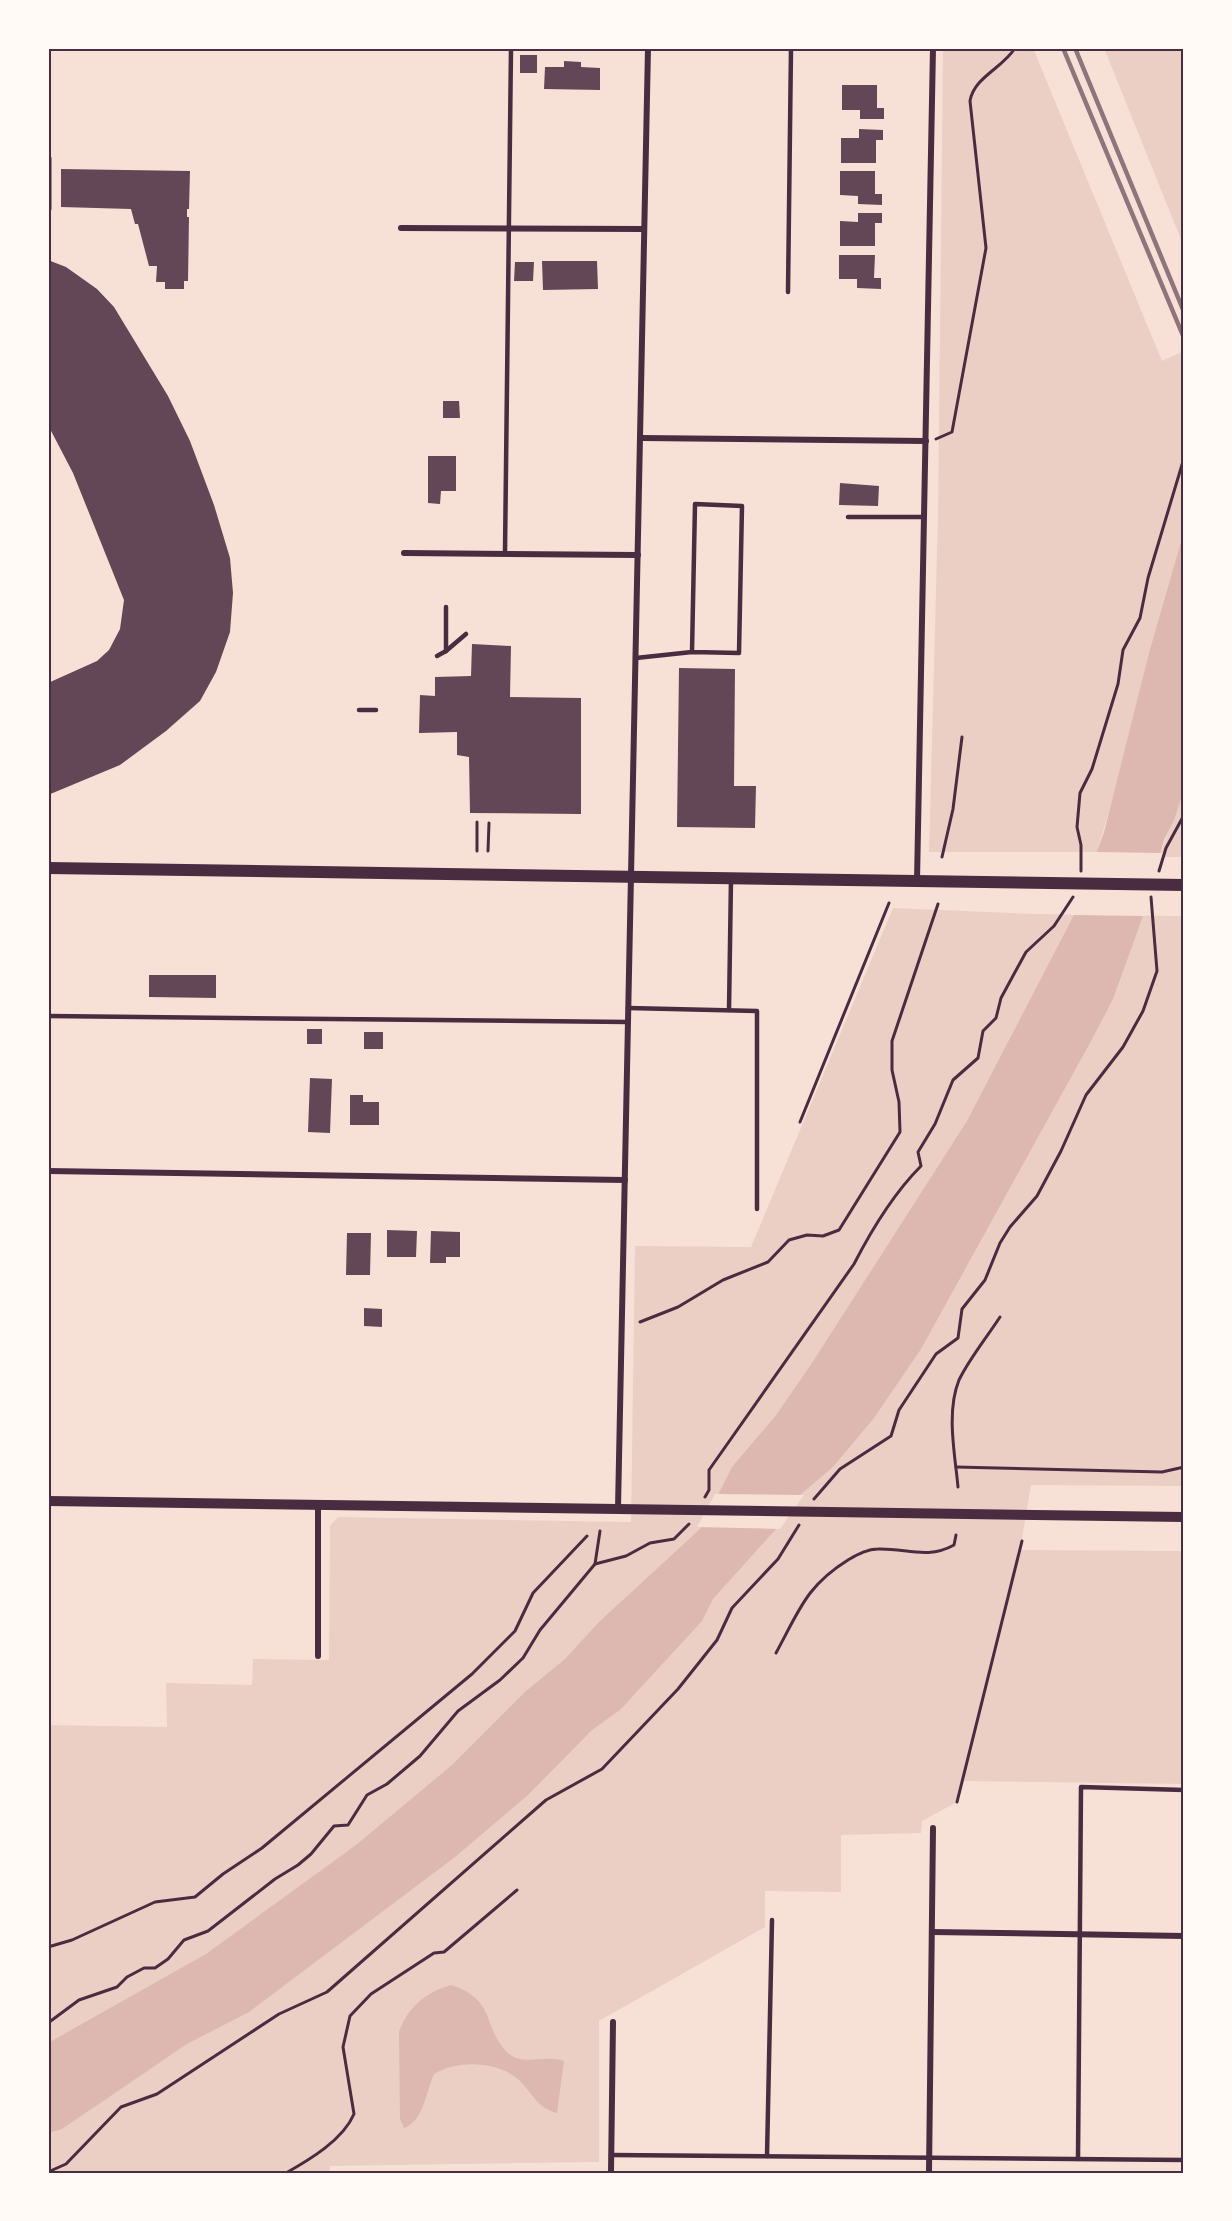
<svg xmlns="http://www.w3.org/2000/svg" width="1232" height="2221" viewBox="0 0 1232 2221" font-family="'Nunito Sans',sans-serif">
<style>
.green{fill:#ebcfc5}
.water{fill:#dcb8b0}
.pier{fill:#f7e1d7}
.building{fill:#644757}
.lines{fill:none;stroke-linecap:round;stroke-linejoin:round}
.path{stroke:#4a2c40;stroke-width:3}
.service{stroke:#4a2c40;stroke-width:4.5}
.minor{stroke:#4a2c40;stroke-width:6}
.tertiary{stroke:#4a2c40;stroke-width:10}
.secondary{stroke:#4a2c40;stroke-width:12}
.rail{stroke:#8f747c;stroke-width:4.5}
.neatline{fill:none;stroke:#4a2c40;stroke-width:2}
</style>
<rect width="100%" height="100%" fill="#f7e1d7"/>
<!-- green -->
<g class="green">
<polygon points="943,48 1033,48 1162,361 1184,351 1184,531 1150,649 1124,759 1097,852 929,852 938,515"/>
<polygon points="1104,48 1184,48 1184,247"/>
<polygon points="1184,790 1184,857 1159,857"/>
<polygon points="893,908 1035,914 1184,916 1184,1486 1031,1485 1020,1550 1184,1551 1184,1784 962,1781 957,1802 922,1821 921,1833 841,1835 841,1892 765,1891 765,1927 599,2021 599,2162 330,2166 330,2173 48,2173 48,1725 167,1727 166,1683 252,1685 253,1659 329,1660 330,1526 338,1517 631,1522 635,1246 751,1247"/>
</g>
<!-- water -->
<g class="water">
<polygon points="1184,531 1184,790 1174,820 1164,840 1143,916 1113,999 1090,1043 921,1349 874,1418 833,1467 800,1495 776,1529 713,1599 702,1621 620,1710 592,1730 528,1795 455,1857 249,2012 187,2044 62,2129 48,2133 48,2043 206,1954 356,1845 452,1765 526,1691 565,1659 599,1622 702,1527 732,1467 777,1414 814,1360 967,1121 1074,915 1104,832 1150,649"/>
<path d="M451 1985C498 2000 481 2028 509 2054 523 2066 548 2054 564 2061L557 2113C538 2108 534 2096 522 2083 502 2061 459 2059 434 2074 426 2091 424 2121 404 2128L400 2119 399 2032C408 2007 426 1992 451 1985Z"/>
</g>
<!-- pier -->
<g class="pier">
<polygon points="1094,852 1163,853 1146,916 1071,915"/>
<polygon points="715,1494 804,1495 780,1529 697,1527"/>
</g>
<!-- building -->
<g class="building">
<rect x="520" y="55" width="17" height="18"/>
<polygon points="564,61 581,62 581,67 600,68 600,90 544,89 545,67 564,67"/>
<polygon points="842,85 877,85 877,108 884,108 884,119 860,119 860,110 842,110"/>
<polygon points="859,129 883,130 883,140 876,140 876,163 841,163 841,138 859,138"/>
<polygon points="61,169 190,171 189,209 187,209 187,217 189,217 188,281 184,281 184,289 165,289 165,282 156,282 157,266 149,266 138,224 135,224 131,209 61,207"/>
<polygon points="840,171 875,171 875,194 882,194 882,205 858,204 858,196 840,195"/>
<polygon points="858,213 882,213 882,223 875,223 875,246 840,246 840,221 858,222"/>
<polygon points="839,255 875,255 874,278 881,278 881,289 857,288 857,279 839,279"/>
<polygon points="48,260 66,267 97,289 114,307 168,396 190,441 214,505 230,558 233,593 230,632 216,672 200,701 166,731 120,765 48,795 48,683 97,661 109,650 120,629 124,600 73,473 48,425"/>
<polygon points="542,261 597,261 598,289 543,290"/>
<polygon points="515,262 534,262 533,281 514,281"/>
<polygon points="443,401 459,401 460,418 443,418"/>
<polygon points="428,456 456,456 456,491 441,491 440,504 428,503"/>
<polygon points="840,483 879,486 878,506 839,505"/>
<polygon points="472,644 511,646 510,697 581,698 581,814 470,813 469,757 457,755 457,732 419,733 420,695 435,696 435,677 471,676"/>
<polygon points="679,668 735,669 734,786 756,786 755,828 677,827"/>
<polygon points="149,975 216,975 216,998 149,997"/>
<rect x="307" y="1029" width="15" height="15"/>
<rect x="364" y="1032" width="19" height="17"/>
<polygon points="310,1078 332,1079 330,1133 308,1132"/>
<polygon points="350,1095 363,1095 363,1102 379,1102 379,1125 350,1125"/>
<polygon points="387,1230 417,1231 416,1257 387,1257"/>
<polygon points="431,1231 460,1232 460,1257 446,1257 446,1263 430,1263"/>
<polygon points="347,1233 371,1233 370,1275 346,1275"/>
<polygon points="364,1308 382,1309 382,1327 364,1326"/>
</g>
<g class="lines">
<!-- path -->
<g class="path">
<polyline points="48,158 50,158 50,209"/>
<path d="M936 439 952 432 986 248 970 101C974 77 1003 68 1015 48"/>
<polyline points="477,851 477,822"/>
<polyline points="488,851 489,823"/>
<polyline points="942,857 953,809 962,737"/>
<polyline points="1081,871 1081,845 1077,827 1080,793 1092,769 1118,684 1123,650 1140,618 1148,578 1184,458"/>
<polyline points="1159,871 1166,848 1184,815"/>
<polyline points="800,1122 889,903"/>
<polyline points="640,1322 678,1307 723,1280 768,1262 789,1240 807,1235 823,1236 839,1230 900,1132 899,1102 892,1070 892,1041 938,904"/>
<polyline points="956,1467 1162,1472 1184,1467"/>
<path d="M958 1487C955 1454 946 1412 959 1380 969 1359 987 1337 1000 1317"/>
<path d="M705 1497 709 1490V1470L854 1264C872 1229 894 1193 921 1166L918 1152 935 1124 953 1080 978 1058 983 1031 996 1018 1001 998 1026 952 1054 926 1073 897"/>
<polyline points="814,1499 840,1469 891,1436 899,1410 936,1354 958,1338 962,1309 985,1280 1000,1243 1010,1227 1037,1196 1061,1151 1086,1095 1123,1047 1143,1011 1157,971 1151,897"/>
<polyline points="595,1564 600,1531"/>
<path d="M776 1653C799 1611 806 1586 848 1560 857 1555 867 1549 878 1549 906 1548 927 1560 954 1545L956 1535"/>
<polyline points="957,1802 1022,1541"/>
<polyline points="48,1947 72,1940 155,1902 195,1897 223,1874 262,1848 472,1674 515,1631 533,1593 587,1536"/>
<polyline points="48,2023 79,2000 117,1987 127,1977 144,1968 155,1968 168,1959 184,1940 208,1931 275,1879 298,1865 311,1854 334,1826 348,1825 367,1795 387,1784 420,1756 458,1711 500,1680 523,1658 540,1630 595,1564 626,1556 650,1543 674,1539 689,1524"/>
<polyline points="48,2172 66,2164 121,2107 157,2094 279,2014 327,1992 546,1800 602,1769 678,1689 717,1640 732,1608 778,1559 799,1525"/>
<path d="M286 2173C309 2160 343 2140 354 2114L343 2047 350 2016 371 1994 434 1953 444 1952 517 1890"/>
</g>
<!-- service -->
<g class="service">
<polyline points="788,292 791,48"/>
<polyline points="848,517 924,517"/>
<polyline points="505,552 511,48"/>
<polyline points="446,651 466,634"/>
<polyline points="437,656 446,651 446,607"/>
<polyline points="636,658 692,652 739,653 742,506 695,504 692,652"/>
<polyline points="359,710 376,710"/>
<polyline points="628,1008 757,1011 757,1209"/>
<polyline points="729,1010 731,879"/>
<polyline points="48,1016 628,1022"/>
<polyline points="611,2155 1184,2160"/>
<polyline points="767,2156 772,1920"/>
<polyline points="1078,2159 1081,1787 1184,1790"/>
</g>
<!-- minor -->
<g class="minor">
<polyline points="401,228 644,229"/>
<polyline points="641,438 926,441"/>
<polyline points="404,553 638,555"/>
<polyline points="917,881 933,48"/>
<polyline points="48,1171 625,1180"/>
<polyline points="618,1508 648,48"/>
<polyline points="318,1656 318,1504"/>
<polyline points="932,1932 1184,1936"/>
<polyline points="611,2173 613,2022"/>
<polyline points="929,2173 933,1828"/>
</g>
<!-- tertiary -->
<polyline class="tertiary" points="48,1501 1184,1517"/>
<!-- secondary -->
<polyline class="secondary" points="48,868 1184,885"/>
<!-- rail -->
<g class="rail">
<polyline points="1063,48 1184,338"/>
<polyline points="1075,48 1184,312"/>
</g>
</g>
<!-- border -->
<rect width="1232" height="2221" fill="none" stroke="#fffaf5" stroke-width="99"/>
<rect x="50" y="50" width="1132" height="2122" class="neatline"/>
</svg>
